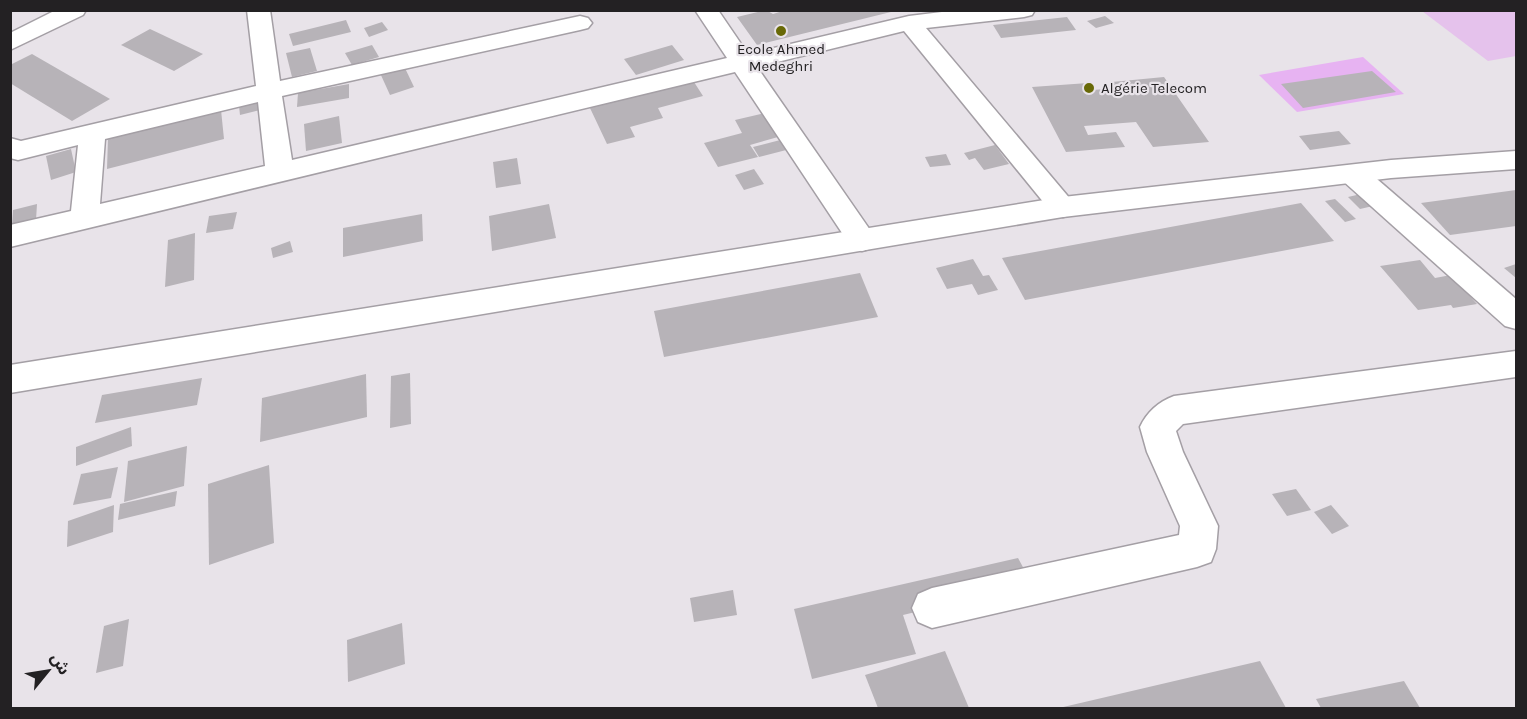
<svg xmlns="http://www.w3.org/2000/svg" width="1527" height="719" viewBox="0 0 1527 719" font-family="Karla,'Noto Sans Arabic',sans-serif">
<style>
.green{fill:#e5c2ec}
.water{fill:#e7b3f2}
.building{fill:#b7b3b8}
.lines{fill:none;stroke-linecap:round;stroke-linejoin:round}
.minor-casing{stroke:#a49fa5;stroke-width:3}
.secondary-casing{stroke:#a49fa5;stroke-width:3}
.minor{fill:#fff;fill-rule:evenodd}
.secondary{fill:#fff;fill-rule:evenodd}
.poi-dot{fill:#686907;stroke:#e8e3e9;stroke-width:2}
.labels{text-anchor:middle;stroke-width:4.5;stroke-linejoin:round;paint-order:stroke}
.far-poi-label{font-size:15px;fill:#232123;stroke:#e8e3e9}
</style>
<rect width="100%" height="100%" fill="#e8e3e9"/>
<!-- green -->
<polygon class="green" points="1422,11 1516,11 1516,56 1488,61"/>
<!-- water -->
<polygon class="water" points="1363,57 1404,94 1297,112 1259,75"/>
<!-- building -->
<g class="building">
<polygon points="766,10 773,14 786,10 895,11 757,45 737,17"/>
<polygon points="1105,16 1114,23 1096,28 1087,21"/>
<polygon points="1067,17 1076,30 1001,38 993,25"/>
<polygon points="346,20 351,32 293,46 289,34"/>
<polygon points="382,22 388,30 369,37 364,28"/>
<polygon points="150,29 203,54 174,71 121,45"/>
<polygon points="372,45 379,57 352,65 345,53"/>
<polygon points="672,45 684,60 636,75 624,59"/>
<polygon points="310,48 317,71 292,77 286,53"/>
<polygon points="32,54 110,99 72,121 10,83 10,65"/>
<polygon points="404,66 414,87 390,95 380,73"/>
<polygon points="1372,71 1396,92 1303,108 1281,84"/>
<polygon points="1164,77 1209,142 1153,147 1136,122 1084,126 1088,135 1116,132 1125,147 1066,152 1032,87 1088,83 1093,90 1116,88 1112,82"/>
<polygon points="694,82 703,96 658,108 663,118 630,127 635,137 607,144 590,108"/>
<polygon points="349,84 349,98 297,107 298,93"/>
<polygon points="258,102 260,110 240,115 239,106"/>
<polygon points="221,110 224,139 107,169 108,137"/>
<polygon points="770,112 785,135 750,145 758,157 718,167 704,143 742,133 735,120"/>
<polygon points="339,116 342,143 306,151 304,124"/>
<polygon points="1339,131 1351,144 1310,150 1299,136"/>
<polygon points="788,138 794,148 759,157 753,147"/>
<polygon points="995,145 1009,164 984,170 975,158 969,160 964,153"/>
<polygon points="71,149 76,172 51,180 46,156"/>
<polygon points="946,154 951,165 930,167 925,157"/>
<polygon points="517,158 521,184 496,188 493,162"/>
<polygon points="754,169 764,184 744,190 735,175"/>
<polygon points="1516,190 1516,226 1450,235 1421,203"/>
<polygon points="1361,194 1373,206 1360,209 1348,197"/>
<polygon points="1335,199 1356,219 1345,222 1325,201"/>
<polygon points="1301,203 1334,241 1025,300 1002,258"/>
<polygon points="37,204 36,220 12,226 13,210"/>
<polygon points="549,204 556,238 492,251 489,216"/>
<polygon points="237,212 233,229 206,233 209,216"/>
<polygon points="422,214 423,241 343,257 343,228"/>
<polygon points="195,233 194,280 165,287 168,240"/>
<polygon points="290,241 293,252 273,258 271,248"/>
<polygon points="973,259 983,276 989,275 998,290 978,295 972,284 947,289 936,268"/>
<polygon points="1420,260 1435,278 1451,275 1477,304 1453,308 1451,305 1418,310 1380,266"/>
<polygon points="1516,264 1516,278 1504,268"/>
<polygon points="860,273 878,317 664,357 654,311"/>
<polygon points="410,373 411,424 390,428 391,376"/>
<polygon points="366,374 367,417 260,442 262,398"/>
<polygon points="202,378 197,405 95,423 102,395"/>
<polygon points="131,427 132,446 76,466 76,447"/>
<polygon points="187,446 184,486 124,502 128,461"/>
<polygon points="269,465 274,543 209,565 208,484"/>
<polygon points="118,467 111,498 73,505 81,474"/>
<polygon points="1296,489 1311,510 1287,516 1272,494"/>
<polygon points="177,491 175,506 118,520 120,504"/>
<polygon points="114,505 113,532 67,547 68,521"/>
<polygon points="1331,505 1349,526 1332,534 1314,512"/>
<polygon points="1018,558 1024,569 982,596 903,615 916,654 812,679 794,609"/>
<polygon points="733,590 737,615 694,622 690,598"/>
<polygon points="129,619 123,666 96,673 104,626"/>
<polygon points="402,623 405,664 348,682 347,640"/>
<polygon points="945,651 969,708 878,708 865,675"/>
<polygon points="1260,661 1286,708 1059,708"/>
<polygon points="1404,681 1420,708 1321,708 1316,699"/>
</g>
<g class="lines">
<defs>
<g id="minor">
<path d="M247 10H270L280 81 580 16 588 18 592 23 588 28 580 30 282 96 292 160 727 58 695 10H718L748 54 909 16 958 10H1035L1032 15 1024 17 926 28 1077 207 1073 214 1063 217 1053 214 904 31 757 67 877 240 872 248 862 251 852 248 735 72 10 247V225L71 211 78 145 18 160 10 158V138L21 141 256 86ZM258 102 265 166 100 204 105 139Z"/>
<polygon points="1353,165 1363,167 1516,299 1516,329 1505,326 1343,181 1339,174 1343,167"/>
<path d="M1516 351V377L1183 424 1176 431 1183 452 1218 526 1216 549 1211 562 1197 567 932 628 918 622 912 608 918 594 932 588 1179 535 1180 526 1147 452 1140 427C1147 412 1158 402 1174 396Z"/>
</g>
<g id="secondary">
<polygon points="56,10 86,10 83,15 10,50 10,33"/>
<polygon points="1516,151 1516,169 1391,178 1063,217 10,393 10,365 1063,197 1391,160"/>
</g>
</defs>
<!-- minor casing -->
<use href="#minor" class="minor-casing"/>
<!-- secondary casing -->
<use href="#secondary" class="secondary-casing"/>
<!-- minor -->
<use href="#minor" class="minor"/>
<!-- secondary -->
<use href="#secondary" class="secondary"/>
</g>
<!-- markers -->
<g class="poi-dot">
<circle cx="781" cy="31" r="6"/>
<circle cx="1089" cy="88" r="6"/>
</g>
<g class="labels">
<!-- far-poi labels -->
<g class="far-poi-label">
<text x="781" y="54">Ecole Ahmed<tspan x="781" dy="17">Medeghri</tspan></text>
<text x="1101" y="93" text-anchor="start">Algérie Telecom</text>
</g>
</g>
<!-- border -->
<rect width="1527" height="719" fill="none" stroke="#232123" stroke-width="24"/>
<!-- north arrow -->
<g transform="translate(48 671) rotate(60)" stroke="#e8e3e9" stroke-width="4.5" paint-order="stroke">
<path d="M0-4.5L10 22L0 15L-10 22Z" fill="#232123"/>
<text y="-9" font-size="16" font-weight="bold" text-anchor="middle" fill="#232123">ش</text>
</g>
</svg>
